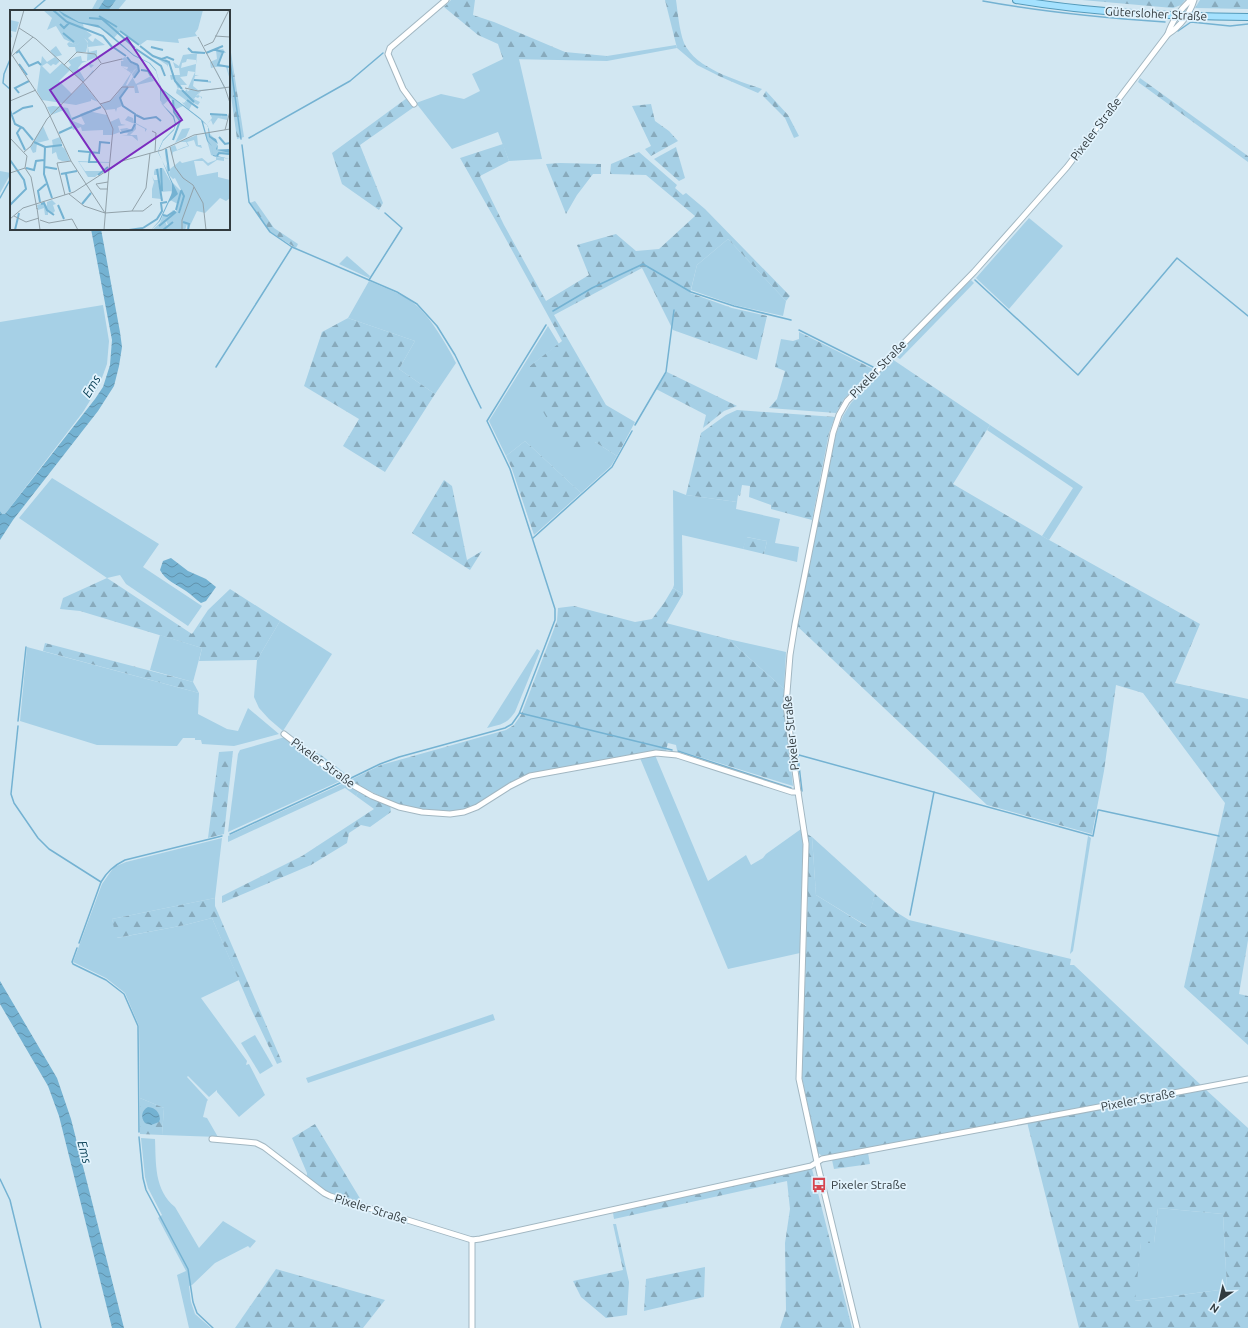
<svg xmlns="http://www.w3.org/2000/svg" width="1248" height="1328" viewBox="0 0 1248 1328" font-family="Ubuntu,sans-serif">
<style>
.green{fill:#a6d0e6}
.forest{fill:url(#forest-firs);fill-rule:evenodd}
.water{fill:url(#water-waves)}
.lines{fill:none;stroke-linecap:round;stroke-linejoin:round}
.stream{stroke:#74b2d2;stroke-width:1.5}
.minor-casing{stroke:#a2b7c2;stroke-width:7}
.major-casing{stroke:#549aba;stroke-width:8}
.minor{stroke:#fff;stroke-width:5}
.major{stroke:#a4e1fe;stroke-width:6}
.labels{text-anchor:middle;stroke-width:3.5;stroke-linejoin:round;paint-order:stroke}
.street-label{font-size:12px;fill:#323b3f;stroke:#e2f3fd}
.poi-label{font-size:12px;fill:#323b3f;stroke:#e2f3fd;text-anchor:start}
.water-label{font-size:13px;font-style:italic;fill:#063d53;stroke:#e2f3fd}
.inset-river{fill:none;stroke:#74b2d2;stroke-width:2}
.inset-road{fill:none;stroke:#92a2aa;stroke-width:1}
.view{fill:#7b2cbf;fill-opacity:0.15;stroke:#7b2cbf;stroke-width:2}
.inset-edge{fill:none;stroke:#323b3f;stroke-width:2}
</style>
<defs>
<pattern id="forest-firs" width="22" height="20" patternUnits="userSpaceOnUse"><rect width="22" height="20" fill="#a6d0e6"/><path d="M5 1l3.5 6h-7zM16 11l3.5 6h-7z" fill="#88aabc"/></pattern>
<pattern id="water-waves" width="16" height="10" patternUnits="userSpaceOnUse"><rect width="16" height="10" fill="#74b2d2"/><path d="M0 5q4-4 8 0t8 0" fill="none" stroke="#6092ac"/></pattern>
</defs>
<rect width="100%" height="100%" fill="#d2e7f2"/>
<!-- green -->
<g class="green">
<polygon points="97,0 104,0 97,11 91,11"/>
<polygon points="116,0 126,0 117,11 108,11"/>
<polygon points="676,45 677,48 607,61 607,56"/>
<polygon points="503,59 519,59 542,159 509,161 498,132 452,149 416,103 441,94 464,99 480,91 472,74"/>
<polygon points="0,171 11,173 0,193"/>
<polygon points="1029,218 1063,246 1009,309 976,278"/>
<polygon points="728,239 786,301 783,316 734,305 691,290 697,265"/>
<polygon points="347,256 370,276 369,278 339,264"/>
<polygon points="971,280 974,283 900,359 895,356"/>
<path d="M369 281C385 288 403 294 416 305 431 318 447 345 456 363L435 394 399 369 415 341 348 318Z"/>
<polygon points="103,305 109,341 107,364 99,386 83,412 5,514 2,514 0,511 0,322"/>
<polygon points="548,326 559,344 530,366 595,442 617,456 611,466 581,493 525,441 506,456 489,421"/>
<polygon points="990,425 1083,487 1049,540 1042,536 1073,488 987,430"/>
<polygon points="52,478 159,544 143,567 202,606 188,626 126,584 120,575 107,578 19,518"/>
<polygon points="673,490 686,495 737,502 736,509 780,519 775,543 799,547 797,562 764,554 767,541 747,537 743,549 682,535 683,594 673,588 674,585"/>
<polygon points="280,621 332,654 283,731 269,719 259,708 254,697 257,660"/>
<polygon points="160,635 202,648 193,682 150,670"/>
<polygon points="728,639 786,652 784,689"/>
<polygon points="27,647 199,693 198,714 227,729 238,731 248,708 279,734 234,746 202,744 201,740 195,740 195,738 183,738 177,746 97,745 20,721"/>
<path d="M537 649 540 651 515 712C506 725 501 724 487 728Z"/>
<polygon points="285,737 340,781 228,832 238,754 240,750"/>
<polygon points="655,755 708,881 746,855 751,865 763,858 766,854 801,829 803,846 800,953 728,969 640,758"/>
<polygon points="344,783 359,791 356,796 345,788 228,842 228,836"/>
<polygon points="1088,836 1091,838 1073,951 1070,954"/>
<polygon points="812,837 875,894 867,926 816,895"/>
<polygon points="222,838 215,898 112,919 117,938 185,925 212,918 239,980 201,998 247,1061 246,1065 249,1064 265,1095 239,1117 217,1092 217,1090 209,1097 188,1076 187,1077 208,1100 207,1101 203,1117 207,1118 218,1137 162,1135 164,1108 140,1098 139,1026 125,993 106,978 73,962 102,884 114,867 126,862"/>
<polygon points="493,1014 495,1020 308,1083 306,1078"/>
<polygon points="255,1035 273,1066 260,1074 241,1043"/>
<path d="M141 1138 155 1139C156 1163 154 1190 175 1207L199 1248 223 1221 256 1241 250 1248 248 1246 215 1263 192 1285 189 1286 191 1302 195 1314 211 1328H189L177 1275 186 1271 158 1218 162 1215 148 1188 145 1177Z"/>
<polygon points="1158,1208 1223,1214 1227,1289 1134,1301 1141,1242 1154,1243"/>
</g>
<!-- forest -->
<g class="forest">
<polygon points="451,0 475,0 473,15 494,22 565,52 607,56 607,61 503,59 498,44 478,35 444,7"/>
<path d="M665 0H676C678 14 679 29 684 43 696 69 737 80 762 89L758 93 721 77 697 65 677 48Z"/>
<polygon points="1082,0 1185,0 1181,5 1173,8"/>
<polygon points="1200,0 1248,0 1248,9 1195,8"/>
<polygon points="230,46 244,137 237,139 229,81"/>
<polygon points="1140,78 1248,156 1248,162 1138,82"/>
<polygon points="766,91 788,115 799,136 794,138 785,118 763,96"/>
<polygon points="407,98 414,107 360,145 383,203 379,210 342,184 332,153"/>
<polygon points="651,104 655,121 669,131 678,141 651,156 645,149 651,146 632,106"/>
<polygon points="503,144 509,161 480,176 504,225 546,301 589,275 577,245 616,234 636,251 659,249 695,216 646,175 610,174 611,164 639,152 677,185 675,188 683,195 686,193 705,209 790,296 786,301 728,239 697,265 690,293 732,308 767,316 757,360 673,330 642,268 554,315 606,405 635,422 617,456 595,442 572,454 549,422 529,387 530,366 562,341 497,223 460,158"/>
<polygon points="676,147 685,178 679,181 654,159"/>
<polygon points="560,163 601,164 601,174 593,174 577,195 566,214 546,164"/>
<polygon points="255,201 274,228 298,244 296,248 270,232 250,203"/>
<polygon points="348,318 415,341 399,369 435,394 385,472 343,446 359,419 304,386 322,332"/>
<polygon points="799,332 873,369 844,399 836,413 769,408 777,399 785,371 775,367 781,339 793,341 799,339"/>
<polygon points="892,359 990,425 953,484 1042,536 1200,624 1175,683 1248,699 1248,940 1239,994 1248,996 1248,1045 1184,987 1225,803 1143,693 1116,685 1104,771 1092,834 987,805 797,626 817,521 836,434 843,416 851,403"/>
<polygon points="667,372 737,406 724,411 703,428 706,415 656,389"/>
<polygon points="737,410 835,417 829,433 812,520 771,509 771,505 749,497 750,486 742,485 740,496 738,495 737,502 686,495 701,433 726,415"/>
<polygon points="525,441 581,493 534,535 512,469 506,456"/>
<polygon points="444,480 452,486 467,560 482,551 470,570 412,533"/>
<polygon points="746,537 767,541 764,554 743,549"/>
<polygon points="107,578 192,634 208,610 230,589 280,621 257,660 199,661 202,648 80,611 60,609 63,598"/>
<polygon points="673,588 683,594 666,623 728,639 784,689 784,705 793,786 677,750 676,745 668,743 666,751 654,751 529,775 476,806 464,811 450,812 422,810 400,805 348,781 381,765 506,730 514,725 521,715 557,621 558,608 574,606 635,622 652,619 664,603"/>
<polygon points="45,643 193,682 199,693 43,651"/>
<polygon points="233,751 224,834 208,838 219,752"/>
<polygon points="311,751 321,755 346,774 341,776"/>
<polygon points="359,791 390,805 391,812 370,827 361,825 349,833 347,843 311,865 222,903 222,896 302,856 374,809 356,796"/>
<polygon points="807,834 812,837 816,895 866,926 875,894 896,912 909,920 1071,959 1070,965 1074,965 1202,1086 822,1156 818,1153 802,1078 808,891"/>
<polygon points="215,898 215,906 282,1062 277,1064 252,1011 212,918 185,925 116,938 112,919"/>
<path d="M1205 1089 1248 1128V1328H1079L1027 1122ZM1158 1208 1223 1214 1227 1289 1135 1301 1141 1243H1154Z"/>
<polygon points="140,1098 164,1108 162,1135 140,1134"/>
<polygon points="315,1124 364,1205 331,1194 325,1191 307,1177 307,1173 292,1138"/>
<polygon points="868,1153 870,1164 834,1169 832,1160"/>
<polygon points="812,1169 852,1328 780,1328 786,1310 785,1243 790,1209 787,1181 614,1219 613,1213 785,1174"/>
<polygon points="613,1224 616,1224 629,1282 627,1315 606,1318 581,1297 573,1281 623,1270"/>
<polygon points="705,1267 704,1297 644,1311 646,1279"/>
<polygon points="276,1269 385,1300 363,1328 235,1328"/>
</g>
<!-- water -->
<g class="water">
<polygon points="104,0 116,0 108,11 97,11"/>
<polygon points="91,229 101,229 120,332 122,347 119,366 114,386 98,411 13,520 0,540 0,511 2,514 5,514 95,399 103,387 110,365 112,340"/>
<path d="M171 558 188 571 206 579 216 587 206 601 201 603C195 599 192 595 186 591 177 585 165 580 160 570L163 561Z"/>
<polygon points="0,981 57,1078 71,1119 124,1328 112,1328 59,1116 48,1086 0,1004"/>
<path d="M148 1107C156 1108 159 1112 160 1119L159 1122 151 1125 145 1123C140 1117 142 1110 148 1107Z"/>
</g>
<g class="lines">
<!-- stream -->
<g class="stream">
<path d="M983 1C1043 12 1104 18 1165 22"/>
<polyline points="32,11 45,0"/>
<polyline points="1178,31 1191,22 1230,26 1248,24"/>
<polyline points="11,57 4,74 3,83 11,90"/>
<polyline points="230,61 241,139"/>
<polyline points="249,138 350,81 383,53"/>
<polyline points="242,145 249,202 270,232 292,247 397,292 417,304 437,326 455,355 481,408"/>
<polyline points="0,198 11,178"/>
<polyline points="369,280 402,228 385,213"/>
<polyline points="975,280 1078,375 1177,258 1248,316"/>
<polyline points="553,311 592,288 643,264 691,292 734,306 791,320"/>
<polyline points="799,330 873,367"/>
<polyline points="216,367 292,247"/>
<polyline points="635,425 666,372 674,310"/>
<polyline points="533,538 612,467 632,431"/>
<polyline points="520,713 672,750"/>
<polyline points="18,721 26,647"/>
<polyline points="18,726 11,794 14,803 38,838 49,849 101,882"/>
<polyline points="678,751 791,788"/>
<polyline points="347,780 380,764 399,757 505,728 512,724 519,714 555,620 555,609 510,469 487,421 546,325"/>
<polyline points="802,791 798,757 799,755 1093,836 1098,810 1099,810 1219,836"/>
<polyline points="230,834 342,782"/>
<polyline points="910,915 934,792"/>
<path d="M79 943 101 882C107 872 113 866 125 860L222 836"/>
<polyline points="77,948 72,962 73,964 106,980 124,994 138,1026 139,1132"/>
<polyline points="139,1137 143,1178 146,1190 188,1269 193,1302 197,1313 213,1328"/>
<polyline points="0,1179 10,1200 41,1328"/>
</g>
<defs>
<g id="minor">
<path d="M1168 34C1180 27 1190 13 1194 0"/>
<polyline points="414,104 403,89 388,54 390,48 446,0"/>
<polyline points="284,734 342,779 372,796 399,807 422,812 450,814 464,812 477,807 510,786 530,776 656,753 677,755 792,792 798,792"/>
<polyline points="212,1139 246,1142 256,1143 264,1147 324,1193 330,1196 472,1240 480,1239 811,1166 822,1159 1248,1079"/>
<polyline points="472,1240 472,1328"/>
<path d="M857 1328 817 1162 799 1079 806 844 798 792 786 705 790 655 795 624 833 433 839 415 847 401 974 272 1022 218 1067 167 1168 34C1171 23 1181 8 1191 0"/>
</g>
<path id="major" d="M1016 0C1093 13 1170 16 1248 17"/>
</defs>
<!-- minor casing -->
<use href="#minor" class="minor-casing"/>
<!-- major casing -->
<use href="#major" class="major-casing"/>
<!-- minor -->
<use href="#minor" class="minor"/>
<!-- major -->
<use href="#major" class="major"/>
</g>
<!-- icons -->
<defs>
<symbol id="bus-bare" viewBox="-9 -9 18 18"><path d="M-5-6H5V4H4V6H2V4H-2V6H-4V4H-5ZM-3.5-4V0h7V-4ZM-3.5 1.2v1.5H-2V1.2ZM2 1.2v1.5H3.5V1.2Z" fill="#d64650" stroke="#e2f3fd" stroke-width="2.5" paint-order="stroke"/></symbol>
</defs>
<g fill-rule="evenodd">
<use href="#bus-bare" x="808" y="1174" width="22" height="22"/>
</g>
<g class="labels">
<!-- street labels -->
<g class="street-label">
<text transform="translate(1156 14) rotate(3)" y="4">Gütersloher Straße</text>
<text transform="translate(1096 129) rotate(-53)" y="4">Pixeler Straße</text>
<text transform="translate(878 369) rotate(-46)" y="4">Pixeler Straße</text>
<text transform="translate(791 733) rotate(-96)" y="4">Pixeler Straße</text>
<text transform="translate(323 763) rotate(36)" y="4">Pixeler Straße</text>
<text transform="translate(1138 1100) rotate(-11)" y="4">Pixeler Straße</text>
<text transform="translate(371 1209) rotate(17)" y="4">Pixeler Straße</text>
</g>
<!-- poi labels -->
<g class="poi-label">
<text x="831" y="1189">Pixeler Straße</text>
</g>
<!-- water labels -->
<g class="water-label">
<text transform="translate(91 386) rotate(-60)" y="5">Ems</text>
<text transform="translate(85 1152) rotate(75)" y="5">Ems</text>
</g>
</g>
<!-- overview -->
<g transform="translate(10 10)">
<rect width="220" height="220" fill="#d2e7f2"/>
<path d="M0 10 9 12 6 22 1 21 2 27 0 28ZM74 28 78 33 76 42H66L65 37H59L57 34 59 32 67 35ZM115 47 123 54H128L129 61 123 68 126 74 141 66 144 71 127 75 129 83H125L124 76H117L123 67 122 64 127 58 121 62 117 60 118 57 111 56V51H114L111 49ZM151 78 173 96 164 100 161 88 153 95 150 90ZM167 79 173 81 179 89 177 82 181 79 190 81 184 89 190 92 188 95 177 90 182 94 179 100 174 95 177 91 166 83ZM200 104H211V107L212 104 218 105 217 110 208 108 203 115 201 110 197 114 202 108ZM33 116 39 130 27 133 26 142 23 143 20 137ZM50 127 52 133 50 135 55 139 60 151H52L48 149 46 142 42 144V137L47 136H43L42 130ZM153 158 162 174V181L150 182 148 165H144V162L145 159ZM163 173 174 184 169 203 166 201 168 194 160 190ZM42 190 46 194 43 195 45 201 42 204 38 201V205H35L34 198 28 200 27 195 34 193 37 196V192ZM163 201 165 203 155 211 157 216 153 220H142L150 213 153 205 158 206Z" fill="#a6d0e6"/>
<path d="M75 20 82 25 78 28 81 31 83 32 85 28 95 35 78 37 79 42 87 40V47L72 53 68 58 75 70 83 60 80 57 79 55 80 54 84 55 81 58 84 61 73 72 60 60 49 71 62 84 73 73 88 92 81 89V91L66 95 32 90 27 81 32 46 37 52 45 47 40 41 46 36 52 45 45 47 50 51 46 55 43 54 41 56 37 53 32 56 40 64 52 53 58 58 61 55 58 51 66 47 71 46 72 51H77L78 32 74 28 67 35 63 34 64 32 50 22ZM213 39 216 43H212L209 56 220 57 218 58 220 70 216 57H205L215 78 191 81 188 85 192 87V89L190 86 188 88 181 85 180 88 184 92 179 88 174 95 172 92 174 93 178 88 174 82 177 79 179 87 181 85 187 86 190 81 178 78 185 62 178 61 177 66 170 67 177 75H171L168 79 164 69 161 70 160 65H163L159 53 157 57V55L145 47 155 48 159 52 164 65H170L169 58H165L163 52 169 56 173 45 203 41 187 44 185 65 189 66H185L184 70 201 71V73L184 70 183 76 188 80 214 78 205 57 201 58 200 52 207 49 206 40ZM177 49 186 50V54L171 58 172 53 176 52ZM111 56 121 62 127 58 121 64 116 75 118 76 111 86 112 96 107 98 106 102 105 99 95 100 91 94 100 91 107 84 121 63ZM43 96 58 98 63 111 73 115 75 114 70 104 78 101 97 105 100 112 109 108 111 114 116 115 108 116 110 122 102 125H93V120L72 121 71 117 63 120 54 100 41 105 37 97ZM118 106 123 108 124 112 137 119 135 122V119L126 114V119L120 125H127L128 131 122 126 111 125H117L118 123 112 122 110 119 117 118 121 120 125 114 115 110ZM180 118 176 127 165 133 172 119ZM187 125 188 135H191L192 138 186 136 184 130 177 132 179 136 163 142 162 146 160 137 165 135 167 140 174 137 178 136 176 132H169ZM155 140 157 142 156 155 159 157 160 165V159L170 151 172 153 192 148 198 153 206 150V147L214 148V151L207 150 198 156 193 151H184L187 166 208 162V167L220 170V188L216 191 210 188 195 203 187 201 178 220 177 214 175 220H153L158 215 156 211 149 216 166 203 163 201 162 203 157 206 163 200 170 203 174 186 165 168 163 169 157 163ZM68 151 99 152V153L69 152 75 161H92L85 167H78ZM142 166 144 170H148L151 189 142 188V194V179L144 172Z" fill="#a6d0e6" fill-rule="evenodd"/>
<path d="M195 123H199L206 130 208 139H220V145L209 143 206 147 201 145Z" fill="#a6d0e6"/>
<path d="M33 0H193L188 19 185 23 187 26 168 29 169 33 137 30 130 35 110 21 104 28 88 16 73 13 75 28 67 35 54 29 46 16 37 20 42 8Z" fill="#a6d0e6"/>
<path d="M48 0 69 12 88 15 99 23 124 45 140 53 146 60 151 78 190 108 197 115 199 119 200 126 206 129 208 134 207 140 220 139V143L207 140 206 139 208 134 199 127 198 116 193 112 198 131 202 136 203 145 220 149 203 146 202 136 197 131 191 110 151 79 150 92 164 106 166 114 164 120 153 131 148 142 168 184 159 192 150 211 141 220 149 211 162 183V174L148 141 153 130 164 119 165 114 163 107 150 92V75L146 61 139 53 124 46 90 18 69 13 54 6Z" fill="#74b2d2"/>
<path class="inset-river" d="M43 0 57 12M89 6 107 17M79 8 92 9 108 23M57 12 93 26 102 37M50 14 54 18 59 13M110 21 129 35M53 23 64 32M108 23 125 38M130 36 143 46 159 52 165 71 172 79M103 37 116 46M141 37 153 40M178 38 182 42 195 43M126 39 151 56 155 66M206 40 213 42 208 55 220 57M6 43 9 41 19 56 28 52 31 55M196 43 213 36M117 47 121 52 128 55M152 49 157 47 164 50M9 54 17 65M131 60 138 61 141 66M124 68 129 61 128 55M184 70 198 71M118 77 110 88 113 96 125 104V113M172 80 184 92M9 83 5 78 19 71M177 90 188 98M0 100 5 114 13 118 23 130M3 104 13 98 23 96M200 104 217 105M126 105 134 109 146 107 151 111M62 109 91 97M11 117 7 123 15 140M49 123 62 117M110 123 122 120 125 114M209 127 215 134 220 133M163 130 170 111 164 102 163 90M24 132 35 137 34 164 42 188M36 137 52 135M156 139 159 161M68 141 89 143 90 132 100 133M80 143 79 152H87M207 146 209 143 220 144M0 150 14 170 16 179 0 195M35 157 47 159M16 158 24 160 26 151 34 150M151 158 152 181M147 159 152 191M51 164 67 161M56 164 60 182M88 165 98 157M30 192 28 181 36 174M31 194 34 193 37 200 44 205M72 194 81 183M48 195 54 209M166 200 171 181M169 203 174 186 171 180M153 205 157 206 165 201M173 212 179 214 178 220M149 216 166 202M133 218 147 209 152 201 151 193 157 192M5 220 9 203M119 220 133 218M153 220 163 212"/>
<path class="inset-road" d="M9 18 26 29 73 72 95 100 103 119 99 160M205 26 220 27M188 27 215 78 220 93M194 36 203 32 219 0M2 45 35 95 61 151 95 203M3 45 23 27M0 49 14 0M54 55 67 42 85 44 91 53M175 78 188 81 220 77M0 91 26 80M90 94 100 91 112 77H124M215 120 220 101M142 121 146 123 145 142M0 128 17 146 15 158 21 167 27 199M160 137 165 157 173 168 183 175 193 193 196 220M14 142 21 136 37 109 91 54 112 49M0 163 15 158M98 179H90L86 174 98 172M59 184 74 196 95 203 122 201 136 178 140 143M55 185 47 153 61 151M27 198 30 220M122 201H133L142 194M4 206 16 212 29 208M0 209 13 198 64 182 112 151 152 140 184 125 220 119M30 210 39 213 62 209 68 220M94 220 99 159M172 220V210L184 177"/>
<path class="view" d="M117 28 172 110 95 162 40 80Z"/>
<rect width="220" height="220" class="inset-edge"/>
</g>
<!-- north arrow -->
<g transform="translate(1220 1300) rotate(214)" stroke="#e2f3fd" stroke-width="3" paint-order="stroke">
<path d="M0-3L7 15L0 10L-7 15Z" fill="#323b3f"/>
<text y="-6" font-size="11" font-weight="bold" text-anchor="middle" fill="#323b3f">N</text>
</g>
</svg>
